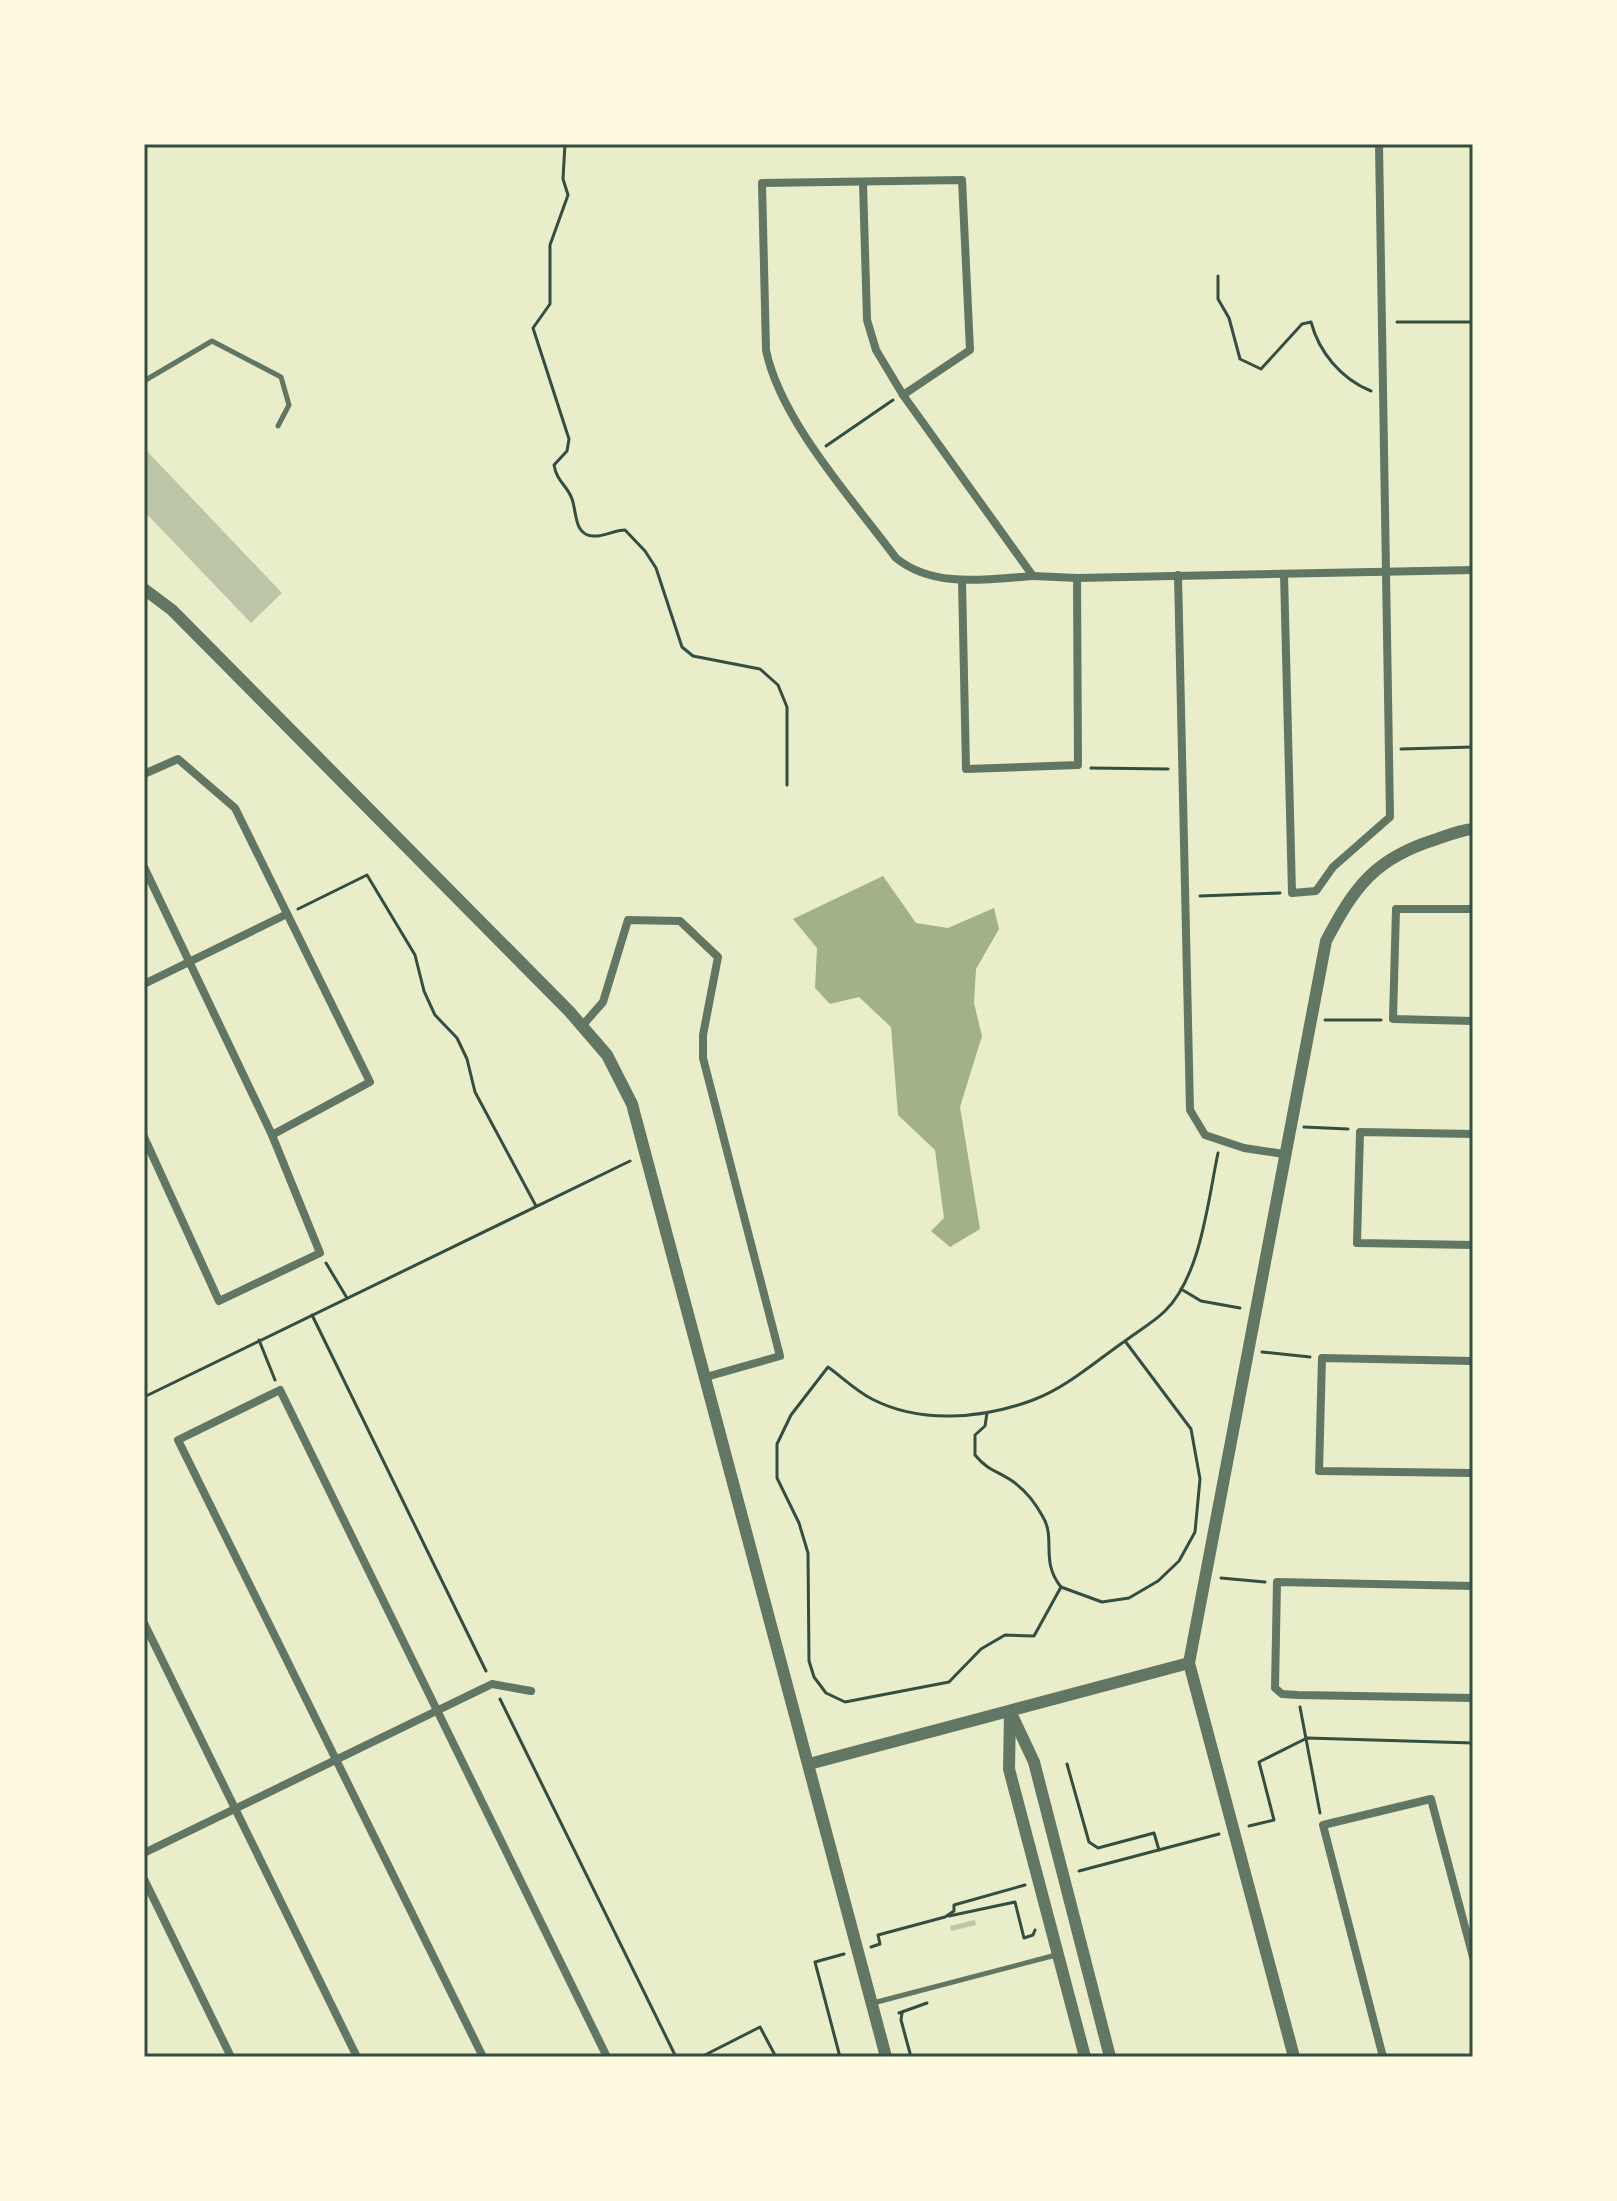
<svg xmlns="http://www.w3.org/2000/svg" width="1617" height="2201" viewBox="0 0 1617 2201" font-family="Commissioner,sans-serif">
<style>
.water{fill:#a3b18a}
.building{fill:#bcc5a7}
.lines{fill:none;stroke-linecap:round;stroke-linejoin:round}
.path{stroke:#344e41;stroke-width:3}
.service{stroke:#617663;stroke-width:5}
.minor{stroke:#617663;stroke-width:8}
.tertiary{stroke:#617663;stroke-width:12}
.neatline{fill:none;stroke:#344e41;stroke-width:3}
</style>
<rect width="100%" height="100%" fill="#e9edc9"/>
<!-- water -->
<polygon class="water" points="883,876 916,923 948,928 994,908 999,929 976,969 974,1003 982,1036 960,1107 980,1229 950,1247 931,1231 944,1218 935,1150 898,1115 891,1027 859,997 830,1004 815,988 817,948 793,919"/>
<!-- building -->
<g class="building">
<polygon points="144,448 282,593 251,623 144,511"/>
<polygon points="975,1920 976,1925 951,1931 950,1926"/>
</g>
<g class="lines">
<!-- path -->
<g class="path">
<path d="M565 144 563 179 568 195 550 245V304L533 328 569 439 567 451 554 465C557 482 567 485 572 499 577 513 574 535 593 536 604 537 614 530 625 530L645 551 656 568 682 647 693 656 760 669 778 685 787 707V785"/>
<path d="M1218 276V299L1229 318 1240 359 1261 369 1302 324 1311 322C1319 352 1341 379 1371 391"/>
<polyline points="1397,322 1473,322"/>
<polyline points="826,446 893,400"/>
<polyline points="1401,749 1473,747"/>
<polyline points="1091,768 1168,769"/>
<polyline points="1200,896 1280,893"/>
<polyline points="298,909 367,875 415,955 424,991 435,1015 457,1038 467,1059 475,1092 536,1206"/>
<polyline points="1325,1020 1381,1020"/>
<polyline points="1304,1127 1348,1129"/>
<polyline points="326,1263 347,1298"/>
<polyline points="1181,1289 1201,1301 1240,1308"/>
<polyline points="312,1315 486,1671"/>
<polyline points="259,1340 275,1380"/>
<path d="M1125 1341C1096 1361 1066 1388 1033 1400 982 1419 920 1424 872 1399 856 1391 842 1377 828 1367L791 1415 777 1444V1478L799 1523 808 1553 809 1661 814 1677 826 1693 845 1702 949 1682 981 1649 1005 1635 1034 1636 1061 1587 1102 1602 1129 1598 1158 1581 1179 1561 1195 1532 1200 1479 1191 1429 1125 1341C1138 1331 1154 1322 1165 1311 1201 1276 1208 1200 1218 1153"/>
<polyline points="1262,1352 1310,1357"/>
<polyline points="144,1397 630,1161"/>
<path d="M987 1413 985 1426 975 1435V1455C989 1472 999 1471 1015 1483 1027 1492 1036 1504 1043 1517 1056 1539 1040 1561 1061 1587"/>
<polyline points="1221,1578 1265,1582"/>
<polyline points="500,1699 676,2057"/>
<polyline points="1300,1707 1320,1813"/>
<polyline points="1067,1764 1089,1842 1098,1848 1154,1833 1159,1850"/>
<polyline points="1249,1826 1274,1820 1259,1762 1307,1738 1473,1743"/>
<polyline points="1079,1871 1219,1834"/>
<polyline points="949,1916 1015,1902 1024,1938 1033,1935 1035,1930"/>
<polyline points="871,1947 880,1944 878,1935 945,1917 954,1911 954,1905 1025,1885"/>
<polyline points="902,2013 899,2013 927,2003"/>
<polyline points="902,2013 901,2020 911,2057"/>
<polyline points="701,2057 760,2027 776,2057"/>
<polyline points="840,2057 815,1962 844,1954"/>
</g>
<!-- service -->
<g class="service">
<polyline points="144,381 212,341 281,377 289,405 278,426"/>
<polyline points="873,2003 1056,1955"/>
</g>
<!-- minor -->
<g class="minor">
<path d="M962 180 970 350 903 395 1033 576C988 579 934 589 896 558 853 500 780 420 766 350L762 183Z"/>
<polyline points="863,183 867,320 876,350 903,395"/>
<polyline points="1284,574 1292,893 1316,891 1333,867 1390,817 1379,144"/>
<polyline points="1178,575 1190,1110 1205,1135 1244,1148 1284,1154"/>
<polyline points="1033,576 1077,578 1473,570"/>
<polyline points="962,581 966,769 1078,765 1077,578"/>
<polyline points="144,774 178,759 235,808 370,1082 272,1135"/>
<polyline points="144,867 272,1135 320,1253 219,1301 144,1137"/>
<polyline points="1473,909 1396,909 1393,1019 1473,1021"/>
<polyline points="144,984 287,914"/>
<polyline points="582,1026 603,1002 628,920 680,921 718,957 703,1035 703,1058 780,1356 706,1377"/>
<polyline points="1473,1134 1360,1132 1357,1243 1473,1245"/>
<polyline points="1473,1361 1322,1358 1319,1471 1473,1473"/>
<polyline points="1473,1586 1277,1582 1275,1688 1282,1694 1298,1695 1473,1698"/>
<polyline points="144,1623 357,2057"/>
<polyline points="144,1853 492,1684 531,1691"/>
<polyline points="144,1879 231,2057"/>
<polyline points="483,2057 178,1440 280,1390 607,2057"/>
<polyline points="1383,2057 1323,1825 1431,1799 1473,1957"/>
</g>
<!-- tertiary -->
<g class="tertiary">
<polyline points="144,589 172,610 569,1011 607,1055 632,1104 886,2057"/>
<polyline points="1010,1711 1034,1762 1110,2057"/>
<polyline points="1010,1714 1009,1769 1085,2057"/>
<polyline points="809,1764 1189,1663"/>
<path d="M1294 2057 1189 1663 1326 941C1355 886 1375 858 1437 839 1448 835 1461 830 1473 829"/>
</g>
</g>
<!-- border -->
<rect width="1617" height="2201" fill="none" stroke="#fefae0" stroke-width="292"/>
<rect x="146" y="146" width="1325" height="1909" class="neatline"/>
</svg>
